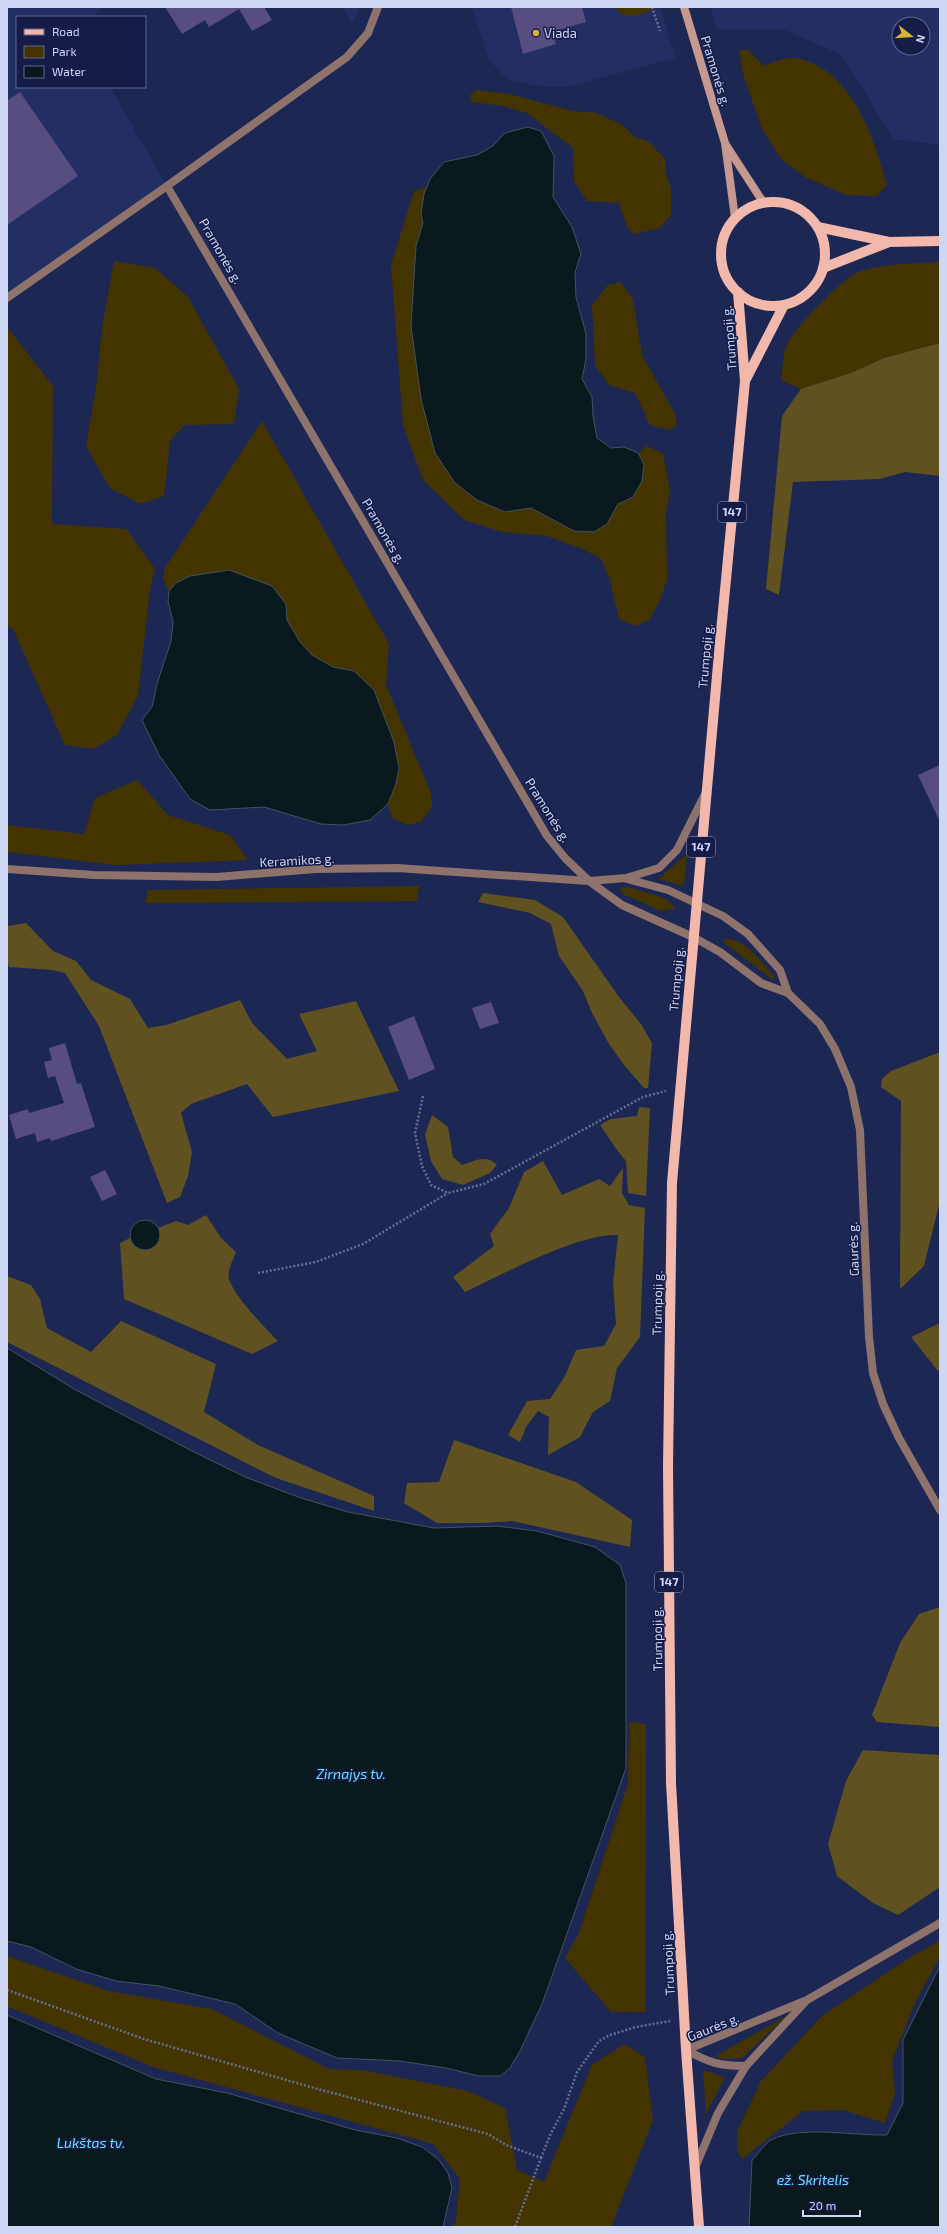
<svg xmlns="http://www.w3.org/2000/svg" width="947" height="2234" viewBox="0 0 947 2234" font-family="'Exo 2',sans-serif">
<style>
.built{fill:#232e62;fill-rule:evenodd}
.green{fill:#443500}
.forest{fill:#605120}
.water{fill:#09191d;stroke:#44525e}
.building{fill:#574d80}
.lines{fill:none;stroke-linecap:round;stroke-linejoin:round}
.path{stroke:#646e94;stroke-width:2.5;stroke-dasharray:2 2;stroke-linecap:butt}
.street{stroke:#8e726c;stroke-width:8}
.secondary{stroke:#c69990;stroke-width:8}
.primary{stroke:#f2b8ac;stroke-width:10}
.poi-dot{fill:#d9b334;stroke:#151c48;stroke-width:1.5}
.labels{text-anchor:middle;stroke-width:3;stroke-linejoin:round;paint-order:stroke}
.shield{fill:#151c48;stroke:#969fc0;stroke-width:1}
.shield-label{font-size:12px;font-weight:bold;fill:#cdd7f4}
.poi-label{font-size:13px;fill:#cdd7f4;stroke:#151c48;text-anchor:start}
.street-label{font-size:13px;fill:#cdd7f4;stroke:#151c48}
.water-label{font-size:14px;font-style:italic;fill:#62e2f9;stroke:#151c48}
</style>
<rect width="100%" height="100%" fill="#1d2754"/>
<!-- built -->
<g class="built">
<polygon points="7,7 104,7 93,17 17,17 17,87 110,87 167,186 7,298"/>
<polygon points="343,7 360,7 351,24"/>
<polygon points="471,7 614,7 651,10 652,7 660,7 675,58 567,87 536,86 507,79 489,60"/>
<path d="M710 7H940V145L894 139 840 54 784 30H717ZM899 24H923V48H899Z"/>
</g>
<!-- green -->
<g class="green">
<path d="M614 7H652L651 10C639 16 623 20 614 7Z"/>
<path d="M747 49 764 66C772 63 787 56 796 58 851 68 874 137 887 185L877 196 846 195 805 177 781 159 762 129 743 74 739 51Z"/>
<polygon points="476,90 510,94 572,111 596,113 621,124 635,137 648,141 666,160 666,174 671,189 671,215 660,228 634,234 627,227 619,203 587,201 574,181 573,148 527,113 503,106 472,102 470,95"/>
<polygon points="427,187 421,214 423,223 416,246 411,326 416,366 505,512 531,508 607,524 618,504 633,497 644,464 638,453 647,446 663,453 670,492 666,512 667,580 660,600 649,620 635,626 619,619 609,577 601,559 583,549 547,536 502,532 464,520 423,480 403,425 391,265 414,191"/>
<polygon points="114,261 155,268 188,297 239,389 234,424 184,425 170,441 164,496 140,504 110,488 86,446 96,388 102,328"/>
<path d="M940 262V343L884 358 851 373 801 389 781 380C783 370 782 356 786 346 793 330 845 275 861 271 886 263 914 264 940 262Z"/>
<polygon points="621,282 633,299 642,355 675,414 677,425 670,430 650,425 635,393 609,385 595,365 592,305 608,285"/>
<polygon points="7,327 53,386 52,524 126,529 155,569 150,589 138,696 117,735 93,749 65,745 13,629 7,626"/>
<polygon points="262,421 389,644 386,685 431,793 432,806 421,822 408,825 392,818 388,804 396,784 399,768 394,742 374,690 354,671 333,667 312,655 300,642 287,620 286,604 272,586 229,570 190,576 176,583 169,591 163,579 165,568"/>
<polygon points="137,780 168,815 230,835 248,860 116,865 7,852 7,825 84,834 95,798"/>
<polygon points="687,854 684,886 658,879"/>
<polygon points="419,886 417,901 145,903 148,890"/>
<polygon points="628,887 664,898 676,908 661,911 625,895 620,891 621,888"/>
<path d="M723 939C746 938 759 960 774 976L773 980 726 944Z"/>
<polygon points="629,1722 646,1724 645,2012 611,2012 565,1958 579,1933 628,1784"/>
<polygon points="940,1941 940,1957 916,2001 892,2061 895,2094 885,2123 843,2110 803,2111 742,2159 737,2151 737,2132 761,2081 823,2015 912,1956"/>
<polygon points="7,1956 108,1991 212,2009 329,2069 362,2070 468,2091 505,2108 517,2170 544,2182 592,2065 624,2044 645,2057 653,2120 611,2227 453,2227 456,2221 460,2179 433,2144 153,2067 7,2006"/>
<polygon points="788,2015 742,2058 723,2059 716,2056"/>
<polygon points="703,2070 725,2077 706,2114"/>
</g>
<!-- forest -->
<g class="forest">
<polygon points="940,343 940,476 905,472 880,479 793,482 779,595 766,589 782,416 801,389 851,373 884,358"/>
<polygon points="483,893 535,900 563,917 619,997 641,1024 652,1043 648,1088 644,1088 624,1065 609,1044 592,1013 583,991 559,956 551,924 530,913 478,902"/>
<polygon points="26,923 53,951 76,961 91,980 130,999 148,1028 166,1025 240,1000 252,1023 287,1059 317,1051 299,1014 356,1001 399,1091 273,1117 247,1084 191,1104 181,1113 192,1152 188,1176 180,1197 167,1203 99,1026 65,973 53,970 9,967 7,958 7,926"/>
<polygon points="940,1052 940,1201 924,1266 900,1289 901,1101 881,1087 882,1079 891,1071"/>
<polygon points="639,1107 650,1108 646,1196 628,1193 626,1161 617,1150 600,1125 611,1119 637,1116"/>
<path d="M432 1115 448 1127 453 1157 462 1165C475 1161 486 1154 497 1165L490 1173 463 1185 442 1179 431 1161 425 1134Z"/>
<path d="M543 1161 562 1195 599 1179 610 1186 623 1168 622 1193 629 1205 645 1208 640 1337 617 1368 610 1401 593 1412 580 1437 548 1455 549 1417 538 1411 526 1427 520 1442 508 1435 527 1401 550 1399 565 1376 576 1350 604 1346 616 1324 613 1283 618 1235C579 1233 503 1274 465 1292L453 1277 494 1246 490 1234 509 1208 524 1172Z"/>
<path d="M206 1215 221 1238 236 1252C233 1260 227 1271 229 1279 234 1296 265 1328 278 1341L252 1354 124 1299 120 1243 130 1238 133 1245 158 1240 160 1232 158 1228 176 1221 188 1225Z"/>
<polygon points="7,1276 31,1285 40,1299 47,1328 91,1352 121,1321 216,1364 204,1412 258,1445 374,1496 374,1511 276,1478 7,1342"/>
<polygon points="940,1323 940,1368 938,1371 911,1337"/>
<polygon points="454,1440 576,1482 632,1520 630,1547 512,1521 483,1523 437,1523 404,1503 407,1483 439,1482"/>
<polygon points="940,1607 940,1727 877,1722 872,1715 900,1643 919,1614"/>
<polygon points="863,1750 940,1755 940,1887 898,1915 873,1903 837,1876 828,1844 846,1781"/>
</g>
<!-- water -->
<g class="water">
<polygon points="528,127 541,131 554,156 553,197 572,227 581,254 575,272 576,297 586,334 586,359 582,379 592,397 593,416 597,438 611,448 624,447 638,453 644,464 642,481 633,497 618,504 607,524 594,532 574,531 531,508 505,512 477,500 455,483 435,453 421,399 411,326 416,246 423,223 421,214 424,194 430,179 444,162 477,155 493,146 505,133"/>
<polygon points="229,570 272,586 286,604 287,620 300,642 312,655 333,667 354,671 374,690 394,742 399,768 396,784 388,804 370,820 344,825 321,824 264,807 210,810 190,799 159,755 142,720 152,707 157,684 171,641 173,622 168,601 169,591 176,583 190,576"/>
<circle cx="145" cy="1235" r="15"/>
<polygon points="7,1348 74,1389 190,1450 245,1477 301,1498 348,1512 434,1528 497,1526 537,1531 595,1547 620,1565 626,1583 626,1768 542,2004 520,2051 510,2068 500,2076 479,2076 446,2068 400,2061 337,2058 278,2033 235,2004 159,1986 116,1981 76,1969 31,1947 7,1941"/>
<path d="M940 1966V2227H749L752 2160C758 2154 765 2144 771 2140 800 2125 854 2136 887 2135L903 2103V2040Z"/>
<polygon points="7,2015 156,2079 227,2093 355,2130 397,2138 422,2147 438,2159 448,2173 452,2188 443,2227 7,2227"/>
</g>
<!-- building -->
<g class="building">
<polygon points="165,7 264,7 272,20 252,31 239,9 209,27 205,20 182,34"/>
<polygon points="511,7 582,7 586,22 552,32 556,44 523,54"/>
<polygon points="20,92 78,176 7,225 7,101"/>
<polygon points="940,765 940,822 918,775"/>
<polygon points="491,1002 499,1023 480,1029 472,1008"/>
<polygon points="414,1016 435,1069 409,1080 388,1027"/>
<polygon points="65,1043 77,1084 81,1083 95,1127 51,1141 50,1138 37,1142 35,1133 16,1139 9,1115 28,1109 29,1113 64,1103 55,1076 48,1078 44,1062 52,1060 49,1048"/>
<polygon points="105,1170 117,1194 102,1201 90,1177"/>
</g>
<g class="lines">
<!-- path -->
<g class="path">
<polyline points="652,7 660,31"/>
<polyline points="423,1096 415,1133 422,1166 431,1185 448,1193 484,1184 643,1097 666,1091"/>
<polyline points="258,1273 316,1262 363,1244 448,1193"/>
<polyline points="7,1990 144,2039 314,2088 488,2134 506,2145 541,2158 515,2227"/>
<polyline points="541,2158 551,2133 564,2109 577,2072 599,2041 610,2035 636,2027 670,2021"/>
</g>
<!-- street -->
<g class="street">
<polyline points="167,186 347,57 368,33 378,7"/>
<polyline points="7,298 167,186 547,836 565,858 589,881 622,905 693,937 720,952 761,983 788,993 820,1024 835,1049 851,1087 860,1130 869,1337 873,1373 883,1404 899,1438 940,1510"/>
<polyline points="7,869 94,875 217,877 316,869 397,868 589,881 626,878 659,868 677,850 705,794"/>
<polyline points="627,879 668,890 723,916 748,934 780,970 788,993"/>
<polyline points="686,2050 807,2000 940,1923"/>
<path d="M686 2050C710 2063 719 2066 746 2066"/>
<polyline points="695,2168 718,2113 746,2066 805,2002"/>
</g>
<!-- secondary -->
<g class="secondary">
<polyline points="684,7 725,143 735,218"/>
<polyline points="726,145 763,202"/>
</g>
<!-- primary -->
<g class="primary">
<circle cx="773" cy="254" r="52"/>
<polyline points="818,227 889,242 940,241"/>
<polyline points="823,268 889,242"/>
<polyline points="745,381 784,305"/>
<polyline points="699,2227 686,2050 671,1783 668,1467 672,1183 720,642 745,381 738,292"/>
</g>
</g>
<!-- markers -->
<circle class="poi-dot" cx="536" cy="33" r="4"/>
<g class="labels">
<!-- shield labels -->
<g class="shield">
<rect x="718" y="502" width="28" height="20" rx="3"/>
<rect x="687" y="837" width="28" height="20" rx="3"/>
<rect x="655" y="1572" width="28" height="20" rx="3"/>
</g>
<g class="shield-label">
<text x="732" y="516">147</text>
<text x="701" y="851">147</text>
<text x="669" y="1586">147</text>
</g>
<!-- poi labels -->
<g class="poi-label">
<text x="544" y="38">Viada</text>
</g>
<!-- street labels -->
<g class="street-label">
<text transform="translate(716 71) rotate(73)" y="5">Pramonės g.</text>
<text transform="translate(221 251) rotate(60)" y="5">Pramonės g.</text>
<text transform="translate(729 338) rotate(-95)" y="5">Trumpoji g.</text>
<text transform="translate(384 531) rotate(60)" y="5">Pramonės g.</text>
<text transform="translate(705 656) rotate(-85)" y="5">Trumpoji g.</text>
<text transform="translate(548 810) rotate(58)" y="5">Pramonės g.</text>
<text transform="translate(297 860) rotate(-3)" y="5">Keramikos g.</text>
<text transform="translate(676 979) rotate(-85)" y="5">Trumpoji g.</text>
<text transform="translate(853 1249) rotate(-92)" y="5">Gaurės g.</text>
<text transform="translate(657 1303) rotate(-89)" y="5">Trumpoji g.</text>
<text transform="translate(657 1639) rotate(-91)" y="5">Trumpoji g.</text>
<text transform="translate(668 1963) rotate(-93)" y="5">Trumpoji g.</text>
<text transform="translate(713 2027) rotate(-22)" y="5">Gaurės g.</text>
</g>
<!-- water labels -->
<g class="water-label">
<text x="351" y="1779">Zirnajys tv.</text>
<text x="91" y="2148">Lukštas tv.</text>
<text x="813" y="2185">ež. Skritelis</text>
</g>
</g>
<!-- border -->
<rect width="947" height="2234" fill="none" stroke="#cdd7f4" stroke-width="16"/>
<!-- legend -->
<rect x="16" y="16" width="130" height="72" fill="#151c48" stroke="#5f678d"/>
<rect x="24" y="29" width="20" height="6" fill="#f2b8ac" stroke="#5f678d"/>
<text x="52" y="36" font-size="12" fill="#cdd7f4">Road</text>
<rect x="24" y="46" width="20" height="12" fill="#443500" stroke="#5f678d"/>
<text x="52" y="56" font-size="12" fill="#cdd7f4">Park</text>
<rect x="24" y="66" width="20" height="12" fill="#09191d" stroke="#5f678d"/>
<text x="52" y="76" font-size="12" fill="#cdd7f4">Water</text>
<!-- north arrow -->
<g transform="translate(911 36) rotate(107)"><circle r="19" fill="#151c48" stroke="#5f678d"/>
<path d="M0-3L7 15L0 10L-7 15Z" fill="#d9b334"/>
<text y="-6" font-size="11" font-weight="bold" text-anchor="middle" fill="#cdd7f4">N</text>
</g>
<!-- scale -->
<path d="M803 2210v6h57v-6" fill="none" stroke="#cdd7f4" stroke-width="2"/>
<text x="809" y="2210" font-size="12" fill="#cdd7f4" stroke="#151c48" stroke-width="3" paint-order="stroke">20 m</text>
</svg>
